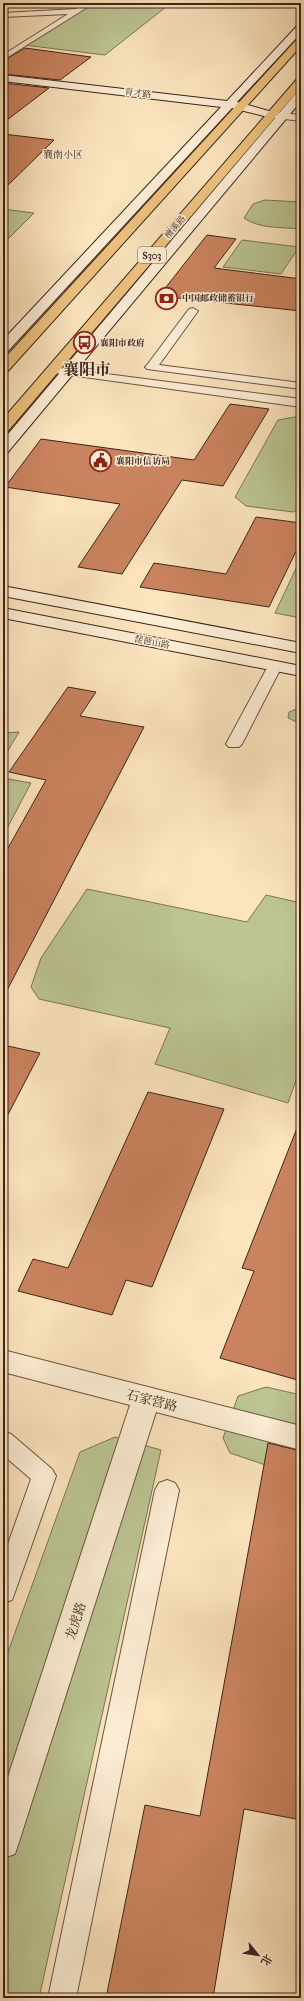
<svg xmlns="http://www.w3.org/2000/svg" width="304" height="2001" viewBox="0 0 304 2001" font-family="'IM FELL French Canon','Noto Serif SC',serif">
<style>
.green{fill:#bcc593;stroke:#7d7456}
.building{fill:#ca835f;stroke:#3e2319}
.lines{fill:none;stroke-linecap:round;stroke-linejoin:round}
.lane-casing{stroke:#6d5342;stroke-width:2}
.street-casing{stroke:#6d5342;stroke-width:2}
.secondary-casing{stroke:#3e2319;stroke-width:2}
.primary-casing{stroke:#3e2319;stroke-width:2}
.lane{fill:#fcedd5;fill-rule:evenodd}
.street{fill:#fcedd5;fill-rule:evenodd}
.secondary{fill:#fcedd5;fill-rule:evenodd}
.primary{fill:#eec27f;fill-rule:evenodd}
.labels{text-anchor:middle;stroke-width:3;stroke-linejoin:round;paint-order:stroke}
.far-street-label{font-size:9px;fill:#3e2319;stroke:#fcedd5}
.far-poi-label{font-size:9px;font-weight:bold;fill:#3e2319;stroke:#fcedd5;text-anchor:start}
.far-neighbourhood-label{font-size:10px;fill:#3e2319;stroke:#fcedd5}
.shield{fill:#fcedd5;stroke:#776051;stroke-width:1}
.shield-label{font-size:10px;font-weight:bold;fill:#3e2319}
.near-street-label{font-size:13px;fill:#3e2319;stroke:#fcedd5}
.far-town-label{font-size:16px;font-weight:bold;fill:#3e2319;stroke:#fcedd5}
</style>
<rect width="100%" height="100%" fill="#fbe4be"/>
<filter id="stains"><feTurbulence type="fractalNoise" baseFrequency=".005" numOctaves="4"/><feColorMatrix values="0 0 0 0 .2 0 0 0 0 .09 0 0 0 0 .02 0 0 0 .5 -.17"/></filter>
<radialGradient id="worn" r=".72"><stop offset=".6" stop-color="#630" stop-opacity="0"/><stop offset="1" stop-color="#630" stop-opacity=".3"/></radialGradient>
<!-- green -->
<g class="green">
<polygon points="90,3 171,3 105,55 24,45"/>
<path d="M265 200 301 202V229C282 227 259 229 244 218L253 204Z"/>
<polygon points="3,209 34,213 3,244"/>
<polygon points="242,240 299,247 281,274 223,267"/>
<polygon points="301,416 301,508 293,512 246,506 235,497 278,420"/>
<polygon points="301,558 301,618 275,613"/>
<polygon points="301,707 301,724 288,718 289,712"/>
<polygon points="19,732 3,759 3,733"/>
<polygon points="3,778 31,783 3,836"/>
<polygon points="87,889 247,922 266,895 301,903 301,1066 288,1103 155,1064 170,1028 39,999 31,987 41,958"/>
<polygon points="266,1387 301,1395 301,1477 230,1453 223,1438 238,1396"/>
<polygon points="115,1437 161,1450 39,1998 3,1998 3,1666 80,1452"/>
</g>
<!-- building -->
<g class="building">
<polygon points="25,48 91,57 60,80 3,74 3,61"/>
<polygon points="3,83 49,88 3,123"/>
<polygon points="3,134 54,140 3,190"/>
<polygon points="207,235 236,239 214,268 301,279 301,311 159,296"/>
<polygon points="230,404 269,409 223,486 182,480 122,574 78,567 120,504 5,487 41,439 194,460"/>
<polygon points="256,517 301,523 301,541 269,607 140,587 154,563 226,574"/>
<polygon points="68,687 96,692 80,716 144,727 3,998 3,857 46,780 9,772"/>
<polygon points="3,1045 40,1053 3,1124"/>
<polygon points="148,1092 224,1109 152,1287 126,1280 112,1315 18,1291 33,1259 68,1268"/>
<polygon points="299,1123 301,1123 301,1381 220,1358 254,1271 242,1268"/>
<polygon points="268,1443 301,1451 301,1820 244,1809 213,1998 106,1998 145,1805 200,1816"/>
</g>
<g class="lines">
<defs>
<g id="lane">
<polygon points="85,3 94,3 3,60 3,55 68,14 3,17 3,13 76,9"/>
<polygon points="193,308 198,311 159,365 301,383 301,389 147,369 145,367 147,365 189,309"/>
<polygon points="52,367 301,399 301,407 48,372 46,370"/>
<polygon points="275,662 280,663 282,666 242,744 239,747 229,747 226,744 268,666 270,663"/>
<polygon points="3,1431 11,1434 52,1469 56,1476 15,1592 12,1600 3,1603 3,1558 31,1479 3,1455"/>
<polygon points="167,1480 175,1483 179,1490 76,1998 48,1998 155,1490 159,1483"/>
</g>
<g id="street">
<polygon points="272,112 301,115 301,121 268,117 267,115"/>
<polygon points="3,1350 301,1426 301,1450 156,1412 19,1842 15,1854 3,1858 3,1792 130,1405 3,1372"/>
</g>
<g id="secondary">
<polygon points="301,24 301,33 237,102 276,113 277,115 276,117 272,118 232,108 8,351 3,352 3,340 221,107 3,81 3,75 227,101 298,25"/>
<polygon points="301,91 301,101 8,452 3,453 3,440 297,92"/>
<polygon points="3,586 301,643 301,653 3,596"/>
<polygon points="3,608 301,666 301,676 3,618"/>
</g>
<g id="primary">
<polygon points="301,37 301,46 8,371 3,372 3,360 298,38"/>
<polygon points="301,78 301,87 8,431 3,432 3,419 297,79"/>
</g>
</defs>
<!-- lane casing -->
<use href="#lane" class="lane-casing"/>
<!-- street casing -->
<use href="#street" class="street-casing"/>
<!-- secondary casing -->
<use href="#secondary" class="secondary-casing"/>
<!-- primary casing -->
<use href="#primary" class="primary-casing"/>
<!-- lane -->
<use href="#lane" class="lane"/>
<!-- street -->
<use href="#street" class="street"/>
<!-- secondary -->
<use href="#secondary" class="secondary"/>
<!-- primary -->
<use href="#primary" class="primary"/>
</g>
<!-- icons -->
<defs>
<symbol id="bank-ring" viewBox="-11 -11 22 22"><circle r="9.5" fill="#fcedd5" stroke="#8f2418" stroke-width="1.5"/><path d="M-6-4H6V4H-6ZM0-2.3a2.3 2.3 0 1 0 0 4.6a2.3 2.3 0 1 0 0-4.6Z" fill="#8f2418"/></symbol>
<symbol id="bus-ring" viewBox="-11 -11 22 22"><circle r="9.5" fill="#fcedd5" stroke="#8f2418" stroke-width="1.5"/><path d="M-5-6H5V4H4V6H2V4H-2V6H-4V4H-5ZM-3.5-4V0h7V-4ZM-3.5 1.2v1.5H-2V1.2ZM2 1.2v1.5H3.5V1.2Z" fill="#8f2418"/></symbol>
<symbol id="civic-ring" viewBox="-11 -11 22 22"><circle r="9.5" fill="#fcedd5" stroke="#8f2418" stroke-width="1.5"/><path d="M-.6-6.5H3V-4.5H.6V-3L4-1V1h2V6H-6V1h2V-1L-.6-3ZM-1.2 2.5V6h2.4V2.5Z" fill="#8f2418"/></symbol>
</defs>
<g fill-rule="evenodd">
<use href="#bank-ring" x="154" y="286" width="25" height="25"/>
<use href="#bus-ring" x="72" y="330" width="25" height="25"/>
<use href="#civic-ring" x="88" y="448" width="25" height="25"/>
</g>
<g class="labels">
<!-- far-street labels -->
<g class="far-street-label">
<text transform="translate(138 93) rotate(7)" y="3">育才路</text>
<text transform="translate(175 227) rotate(-49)" y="3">檀溪路</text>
<text transform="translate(152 642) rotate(11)" y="3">琵琶山路</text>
</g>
<!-- far-poi labels -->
<g class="far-poi-label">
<text x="182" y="301">中国邮政储蓄银行</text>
<text x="100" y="346">襄阳市政府</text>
<text x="116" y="464">襄阳市信访局</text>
</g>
<!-- far-neighbourhood labels -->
<g class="far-neighbourhood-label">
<text x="63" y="158">襄南小区</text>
</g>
<!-- shield labels -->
<rect class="shield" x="138" y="247" width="28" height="16" rx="3"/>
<g class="shield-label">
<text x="152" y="259">S303</text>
</g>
<!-- near-street labels -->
<g class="near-street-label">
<text transform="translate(152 1400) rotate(14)" y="5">石家营路</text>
<text transform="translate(75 1621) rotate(-72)" y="5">龙虎路</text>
</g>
<!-- far-town labels -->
<g class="far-town-label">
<text x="87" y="375">襄阳市</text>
</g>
</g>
<!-- margin -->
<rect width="304" height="2001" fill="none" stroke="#fbe4be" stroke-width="16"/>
<rect x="4" y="4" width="296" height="1993" fill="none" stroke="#3e2319" stroke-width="2"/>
<rect x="8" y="8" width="288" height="1985" fill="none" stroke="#3e2319"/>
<!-- north arrow -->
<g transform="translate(258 1955) rotate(120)" stroke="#fcedd5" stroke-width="3" paint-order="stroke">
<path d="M0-3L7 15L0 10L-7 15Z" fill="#3e2319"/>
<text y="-6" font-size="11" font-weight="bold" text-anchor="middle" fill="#3e2319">北</text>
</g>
<rect width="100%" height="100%" filter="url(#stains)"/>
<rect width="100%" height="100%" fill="url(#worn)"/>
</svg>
